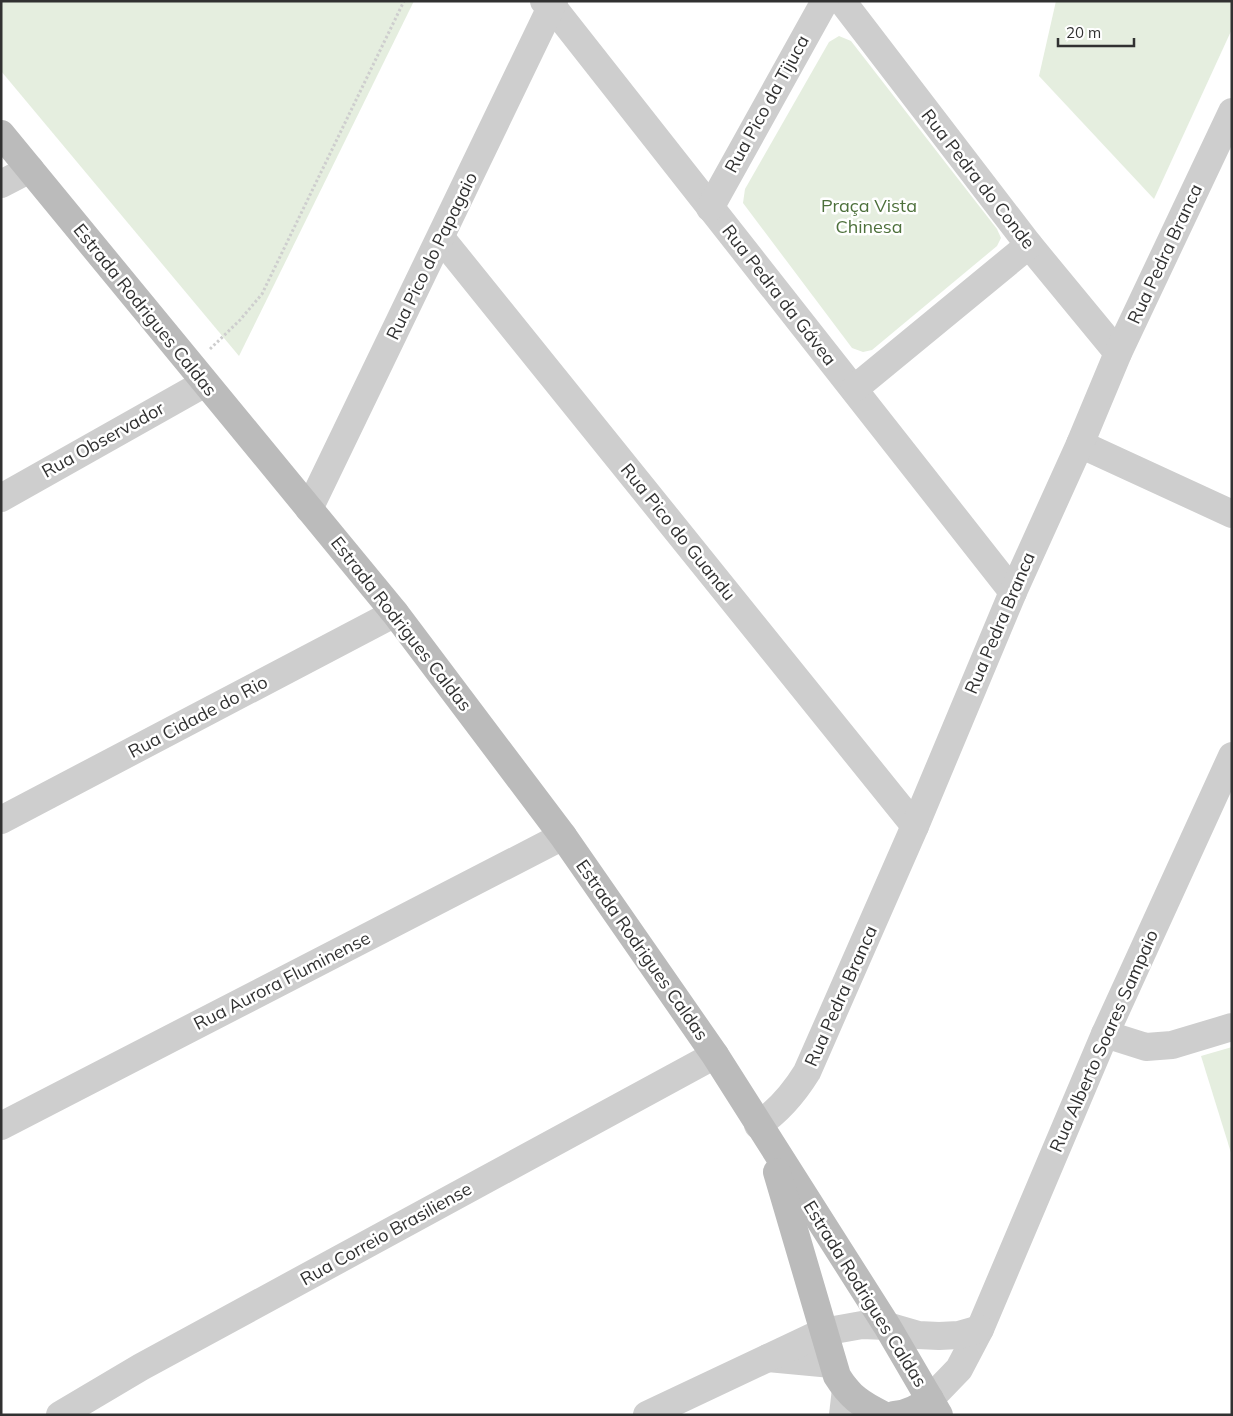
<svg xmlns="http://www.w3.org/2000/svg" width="1233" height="1416" viewBox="0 0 1233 1416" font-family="Mulish,sans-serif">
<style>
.green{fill:#e5eedf}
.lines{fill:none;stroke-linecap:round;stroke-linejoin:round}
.path{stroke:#cecece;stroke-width:3;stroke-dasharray:2.5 2.5;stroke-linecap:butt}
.minor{stroke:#cecece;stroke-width:28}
.tertiary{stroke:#cecece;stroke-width:28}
.secondary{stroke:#bbb;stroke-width:28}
.labels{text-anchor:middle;stroke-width:5;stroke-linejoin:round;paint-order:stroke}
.street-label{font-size:18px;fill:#313131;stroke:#fff}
.park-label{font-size:18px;fill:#4d703b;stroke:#fff}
</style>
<rect width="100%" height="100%" fill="#fff"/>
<!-- green -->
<g class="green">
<polygon points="1,1 414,1 239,356 1,71"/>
<polygon points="1056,1 1232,1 1232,29 1154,199 1039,76"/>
<polygon points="839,36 851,41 997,229 1001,238 997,246 872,350 863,352 852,348 743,203 745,189 829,42"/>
<polygon points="1232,1047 1232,1156 1201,1056"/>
</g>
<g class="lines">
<!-- path -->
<polyline class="path" points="210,349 240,320 262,294 404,1"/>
<!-- minor -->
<g class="minor">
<polyline points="544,1 552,6 1013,592"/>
<polyline points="842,1 1029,245 1118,353"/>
<polyline points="1,184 30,169"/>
<polyline points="710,208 825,1"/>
<polyline points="441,238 915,826"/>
<polyline points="854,389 1029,245"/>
<polyline points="1080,444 1232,514"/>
<polyline points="1,498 205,383"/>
<polyline points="309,509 554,1"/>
<polyline points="1,820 395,613"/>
<polyline points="1105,1034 1146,1047 1172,1045 1232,1027"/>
<path d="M758 1125C779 1111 794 1093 807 1072L915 826 1013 592 1080 444 1118 353 1232 112"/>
<polyline points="1,1126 563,836"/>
<polyline points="60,1415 141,1367 715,1055"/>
</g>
<!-- tertiary -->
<g class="tertiary">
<polyline points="768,1358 832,1364"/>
<polyline points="930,1399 959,1369 980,1329 1105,1034 1232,756"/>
<polyline points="647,1415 823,1332 862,1325 887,1326 918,1335 939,1336 959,1335 980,1329"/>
<polyline points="843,1415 846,1389"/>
</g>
<!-- secondary -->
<g class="secondary">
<polyline points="1,134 395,613 563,836 715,1055 887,1326 939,1415"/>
<path d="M777 1172 837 1376C850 1397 861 1404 883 1415"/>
<path d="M894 1415C908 1414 919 1408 930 1399"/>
</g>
</g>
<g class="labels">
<!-- street labels -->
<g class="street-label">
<text transform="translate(767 104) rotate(-61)" y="6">Rua Pico da Tijuca</text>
<text transform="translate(978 179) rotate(52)" y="6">Rua Pedra do Conde</text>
<text transform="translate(1165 254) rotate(-65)" y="6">Rua Pedra Branca</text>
<text transform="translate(432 256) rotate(-64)" y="6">Rua Pico do Papagaio</text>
<text transform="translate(779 295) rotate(52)" y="6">Rua Pedra da Gávea</text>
<text transform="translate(145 310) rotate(51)" y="6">Estrada Rodrigues Caldas</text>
<text transform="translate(103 440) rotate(-29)" y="6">Rua Observador</text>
<text transform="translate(678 532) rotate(51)" y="6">Rua Pico do Guandu</text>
<text transform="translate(1000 623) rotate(-67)" y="6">Rua Pedra Branca</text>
<text transform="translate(401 624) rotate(52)" y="6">Estrada Rodrigues Caldas</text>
<text transform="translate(198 717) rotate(-28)" y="6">Rua Cidade do Rio</text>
<text transform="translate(642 950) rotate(55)" y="6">Estrada Rodrigues Caldas</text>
<text transform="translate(282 981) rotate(-27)" y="6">Rua Aurora Fluminense</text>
<text transform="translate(841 996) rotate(-66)" y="6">Rua Pedra Branca</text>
<text transform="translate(1104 1041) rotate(-66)" y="6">Rua Alberto Soares Sampaio</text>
<text transform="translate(386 1234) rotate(-29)" y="6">Rua Correio Brasiliense</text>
<text transform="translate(865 1294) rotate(58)" y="6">Estrada Rodrigues Caldas</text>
</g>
<!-- park labels -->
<g class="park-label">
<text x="869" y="212">Praça Vista<tspan x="869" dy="21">Chinesa</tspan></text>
</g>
</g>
<!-- border -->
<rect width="1233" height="1416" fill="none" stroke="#313131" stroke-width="5"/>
<!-- scale -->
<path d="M1058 38v8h76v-8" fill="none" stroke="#313131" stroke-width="2.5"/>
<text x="1066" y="38" font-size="15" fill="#313131" stroke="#ffffff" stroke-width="4" paint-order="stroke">20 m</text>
</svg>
